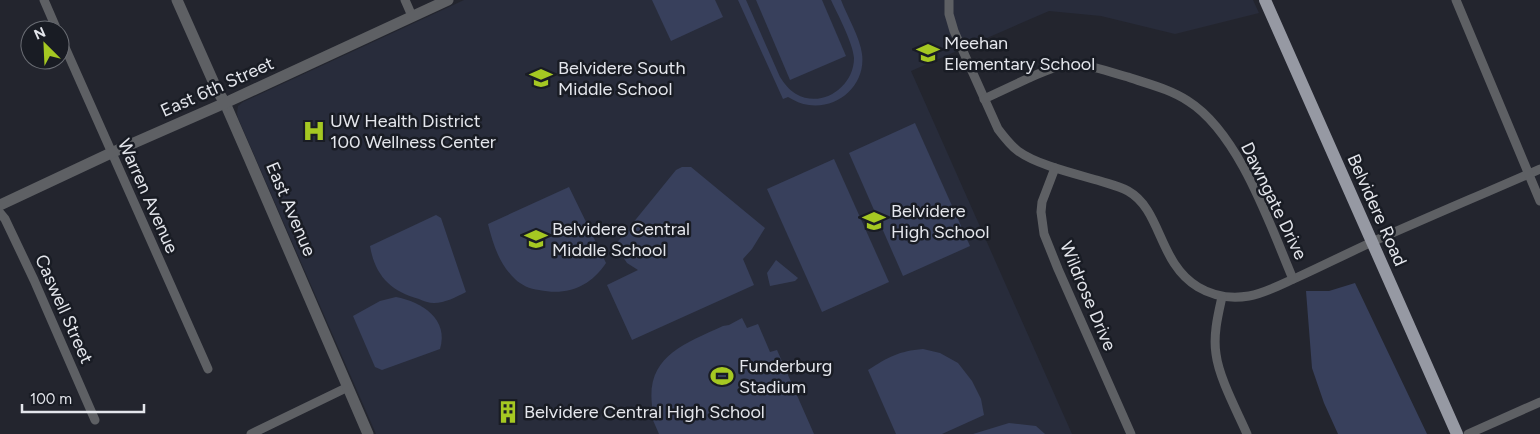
<svg xmlns="http://www.w3.org/2000/svg" width="1540" height="434" viewBox="0 0 1540 434" font-family="Figtree,sans-serif">
<style>
.built{fill:#282c3b}
.green{fill:#38405c}
.lines{fill:none;stroke-linecap:round;stroke-linejoin:round}
.minor{stroke:#5e6064;stroke-width:9}
.tertiary{stroke:#5e6064;stroke-width:11}
.primary{stroke:#9699a3;stroke-width:12}
.labels{text-anchor:middle;stroke-width:5;stroke-linejoin:round;paint-order:stroke}
.poi-label{font-size:18px;fill:#e4e6ec;stroke:#191c24;text-anchor:start}
.street-label{font-size:18px;fill:#e4e6ec;stroke:#191c24}
</style>
<rect width="100%" height="100%" fill="#23252e"/>
<!-- built -->
<polygon class="built" points="464,0 1253,0 1259,13 1175,34 1101,16 1049,11 911,71 1072,434 376,434 238,118 237,113 238,106 243,102"/>
<!-- green -->
<g class="green">
<polygon points="652,0 715,0 723,17 671,41"/>
<path d="M738 0H746L780 77C784 83 789 90 796 94 822 109 854 87 854 58 853 43 838 15 831 0H841C847 16 860 37 862 54 866 84 839 109 809 105 801 104 795 101 788 97L783 99Z"/>
<polygon points="756,0 822,0 846,56 790,80"/>
<polygon points="915,123 970,246 903,276 849,153"/>
<polygon points="834,159 889,282 822,312 767,189"/>
<polygon points="682,167 691,167 765,228 752,249 743,259 754,285 632,340 607,285 638,270 627,263 615,245 676,170"/>
<path d="M569 187 606 263C590 287 567 296 539 290 530 289 521 285 515 279 499 264 493 244 488 224Z"/>
<path d="M436 215 441 218 466 292C456 297 445 303 434 303 429 303 423 301 419 299 390 291 375 275 370 246Z"/>
<polygon points="776,260 798,278 795,281 770,286 767,273"/>
<polygon points="1355,283 1427,434 1338,434 1324,403 1312,368 1306,291 1329,291"/>
<path d="M396 297C422 302 449 319 440 349L382 370 375 367 353 316 380 301Z"/>
<path d="M742 318 747 328 758 324 770 352 777 350 814 434H659L652 418 654 417C641 359 679 346 723 326L729 325Z"/>
<path d="M923 349 940 353 958 363 972 381 981 399 984 415 942 434H896L868 370C888 357 899 351 923 349Z"/>
<polygon points="1009,423 1036,426 1045,434 973,434"/>
</g>
<g class="lines">
<!-- minor -->
<g class="minor">
<polyline points="44,0 57,30"/>
<polyline points="405,0 412,16"/>
<path d="M949 0V14L954 31 998 129C1004 137 1010 145 1018 151 1037 165 1076 174 1100 181 1109 184 1119 186 1128 191 1162 210 1158 263 1198 287 1213 296 1231 299 1249 296 1266 293 1282 284 1298 277 1322 266 1346 254 1370 243 1426 218 1483 194 1540 169"/>
<polyline points="1456,0 1540,201"/>
<polyline points="60,36 208,369"/>
<path d="M984 99C999 92 1014 85 1029 78 1041 73 1052 67 1065 65 1085 62 1108 72 1128 77 1148 84 1170 89 1188 101 1239 133 1270 225 1293 279"/>
<polyline points="1055,168 1042,202 1041,212 1044,234 1058,269 1131,434"/>
<polyline points="0,213 5,219 34,280 95,420"/>
<path d="M1222 297C1218 315 1213 335 1216 354 1219 378 1237 411 1247 434"/>
<polyline points="251,434 348,387"/>
<polyline points="1468,434 1540,402"/>
</g>
<!-- tertiary -->
<g class="tertiary">
<polyline points="177,0 217,90 225,103 249,158 368,434"/>
<polyline points="0,205 111,153 225,103 448,0"/>
</g>
<!-- primary -->
<polyline class="primary" points="1265,0 1457,434"/>
</g>
<!-- icons -->
<defs>
<symbol id="school-bare" viewBox="-9 -9 18 18"><path d="M0-5L7-2L0 1L-7-2ZM-4 1L0 2.5L4 1V4Q0 6-4 4Z" fill="#a5c822" stroke="#191c24" stroke-width="2.5" paint-order="stroke"/></symbol>
<symbol id="hospital-bare" viewBox="-9 -9 18 18"><path d="M-5-5h3v3.5h4V-5h3V5h-3V1.5h-4V5h-3Z" fill="#a5c822" stroke="#191c24" stroke-width="2.5" paint-order="stroke"/></symbol>
<symbol id="stadium-bare" viewBox="-9 -9 18 18"><path d="M0-5a6.5 5 0 1 0 0 10a6.5 5 0 1 0 0-10ZM-3.5-1.8h7v3.6h-7Z" fill="#a5c822" stroke="#191c24" stroke-width="2.5" paint-order="stroke"/></symbol>
<symbol id="building-bare" viewBox="-9 -9 18 18"><path d="M-4-6H4V6H1V3H-1V6H-4ZM-2.5-4.3h1.7v1.8h-1.7ZM.8-4.3h1.7v1.8H.8ZM-2.5-1h1.7V.8h-1.7ZM.8-1h1.7V.8H.8Z" fill="#a5c822" stroke="#191c24" stroke-width="2.5" paint-order="stroke"/></symbol>
</defs>
<g fill-rule="evenodd">
<use href="#school-bare" x="912" y="37" width="32" height="32"/>
<use href="#school-bare" x="525" y="62" width="32" height="32"/>
<use href="#hospital-bare" x="298" y="115" width="32" height="32"/>
<use href="#school-bare" x="858" y="205" width="32" height="32"/>
<use href="#school-bare" x="520" y="223" width="32" height="32"/>
<use href="#stadium-bare" x="706" y="360" width="32" height="32"/>
<use href="#building-bare" x="492" y="396" width="32" height="32"/>
</g>
<g class="labels">
<!-- poi labels -->
<g class="poi-label">
<text x="944" y="49">Meehan<tspan x="944" dy="21">Elementary School</tspan></text>
<text x="558" y="74">Belvidere South<tspan x="558" dy="21">Middle School</tspan></text>
<text x="330" y="127">UW Health District<tspan x="330" dy="21">100 Wellness Center</tspan></text>
<text x="891" y="217">Belvidere<tspan x="891" dy="21">High School</tspan></text>
<text x="552" y="235">Belvidere Central<tspan x="552" dy="21">Middle School</tspan></text>
<text x="739" y="372">Funderburg<tspan x="739" dy="21">Stadium</tspan></text>
<text x="524" y="418">Belvidere Central High School</text>
</g>
<!-- street labels -->
<g class="street-label">
<text transform="translate(217 87) rotate(-24)" y="6">East 6th Street</text>
<text transform="translate(148 196) rotate(66)" y="6">Warren Avenue</text>
<text transform="translate(1274 201) rotate(64)" y="6">Dawngate Drive</text>
<text transform="translate(291 209) rotate(67)" y="6">East Avenue</text>
<text transform="translate(1377 210) rotate(66)" y="6">Belvidere Road</text>
<text transform="translate(1088 296) rotate(67)" y="6">Wildrose Drive</text>
<text transform="translate(64 309) rotate(66)" y="6">Caswell Street</text>
</g>
</g>
<!-- north arrow -->
<g transform="translate(45 45) rotate(336)"><circle r="24" fill="#191c24" stroke="#6a6d74"/>
<path d="M0-4L9 19L0 12L-9 19Z" fill="#a5c822"/>
<text y="-8" font-size="14" font-weight="bold" text-anchor="middle" fill="#e4e6ec">N</text>
</g>
<!-- scale -->
<path d="M22 404v8h122v-8" fill="none" stroke="#e4e6ec" stroke-width="2.5"/>
<text x="30" y="404" font-size="15" fill="#e4e6ec" stroke="#191c24" stroke-width="4" paint-order="stroke">100 m</text>
</svg>
